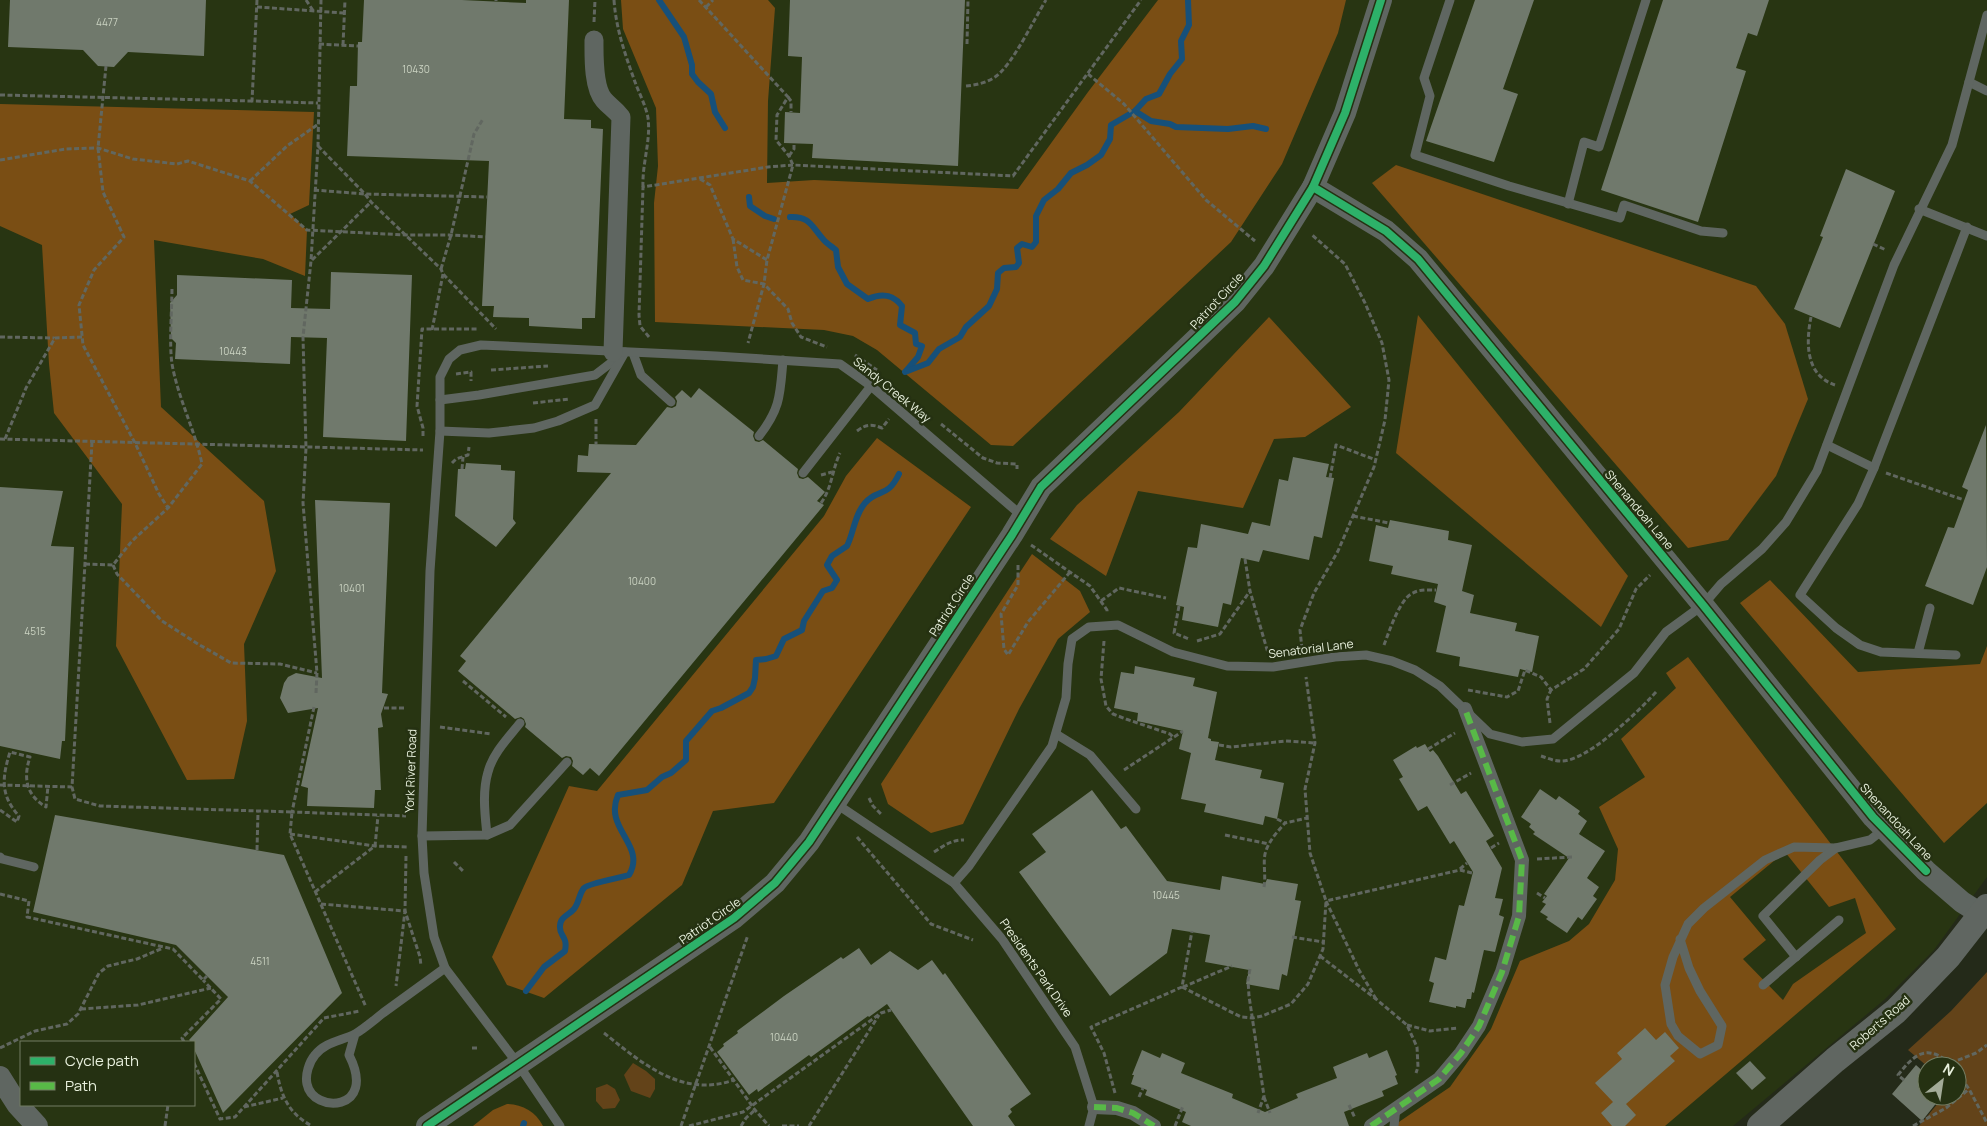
<svg xmlns="http://www.w3.org/2000/svg" width="1987" height="1126" viewBox="0 0 1987 1126" font-family="Manrope,sans-serif">
<style>
.built{fill:#283512;fill-rule:evenodd}
.green{fill:#634319}
.forest{fill:#7a4e14;fill-rule:evenodd}
.lines{fill:none;stroke-linecap:round;stroke-linejoin:round}
.stream{stroke:#16507a;stroke-width:6}
.building{fill:#70796c}
.path{stroke:#616760;stroke-width:3;stroke-dasharray:5 2.5;stroke-linecap:butt}
.service{stroke:#5f6661;stroke-width:9}
.pedestrian{stroke:#5f6661;stroke-width:14}
.minor{stroke:#5f6661;stroke-width:19}
.tertiary{stroke:#5f6661;stroke-width:22}
.secondary{stroke:#606661;stroke-width:26}
.quiet{stroke:#58b947;stroke-width:6;stroke-dasharray:12 6;stroke-linecap:butt}
.cycleway-casing{stroke:#253112;stroke-width:11}
.cycleway{stroke:#2db169;stroke-width:8}
.labels{text-anchor:middle;stroke-width:5;stroke-linejoin:round;paint-order:stroke}
.number-label{font-size:10px;fill:#cad2c1}
.street-label{font-size:12px;fill:#e8f0dd;stroke:#253112}
</style>
<rect width="100%" height="100%" fill="#242a19"/>
<!-- built -->
<path class="built" d="M0 0H1987V877L1934 950 1884 1000 1733 1126H0ZM21 1042H194V1105H21Z"/>
<!-- green -->
<g class="green">
<polygon points="1987,972 1987,1126 1919,1126 1944,1096 1957,1096 1957,1066 1927,1066 1908,1050 1951,1011"/>
<polygon points="633,1063 646,1071 655,1079 655,1089 650,1098 631,1091 624,1075"/>
<polygon points="607,1084 615,1089 620,1100 615,1108 603,1109 596,1101 596,1088"/>
</g>
<!-- forest -->
<g class="forest">
<polygon points="621,0 768,0 775,8 768,101 767,183 814,180 1018,189 1088,92 1158,0 1346,0 1338,33 1282,164 1231,242 1013,446 991,445 877,350 853,336 824,330 655,322 654,203 658,166 656,108 623,29"/>
<polygon points="0,104 314,112 309,205 290,214 307,230 305,276 263,259 154,240 161,407 264,501 276,571 244,644 247,721 234,779 187,780 116,646 122,504 54,413 49,364 42,245 0,226"/>
<polygon points="1396,165 1756,286 1785,324 1808,399 1776,476 1728,540 1688,548 1372,183"/>
<polygon points="1418,315 1628,576 1601,627 1396,453"/>
<polygon points="1269,317 1351,407 1305,437 1274,439 1243,508 1138,491 1106,576 1050,539 1077,505 1179,412"/>
<polygon points="877,438 971,507 774,803 713,811 682,885 544,998 507,985 492,957 569,786 597,791 824,516 846,476"/>
<polygon points="1032,554 1080,591 1090,612 1058,639 1019,709 963,824 931,833 888,804 881,784"/>
<polygon points="1770,580 1858,672 1980,664 1987,646 1987,803 1944,843 1740,603"/>
<path d="M1688 657 1896 929 1665 1126H1393L1450 1087 1491 1029 1520 961 1569 941 1589 924 1615 880 1618 849 1599 807 1645 777 1621 739 1676 688 1666 673ZM1785 852 1829 907 1855 898 1866 933 1793 984 1783 1000 1743 959 1766 940 1730 897Z"/>
<path d="M507 1104C522 1104 536 1112 543 1126H473L493 1110Z"/>
</g>
<g class="lines">
<!-- stream -->
<g class="stream">
<polyline points="659,0 684,37 692,65 692,74 698,82 711,94 715,112 725,128"/>
<polyline points="1135,111 1151,121 1170,124 1176,127 1228,129 1253,126 1266,129"/>
<polyline points="749,197 750,206 765,216 774,219"/>
<path d="M790 217C810 216 812 227 823 239 826 243 831 246 836 250L838 267 847 284 868 299C882 293 893 294 902 306L900 325 915 333 916 344 922 346 918 357 906 371"/>
<polyline points="905,372 928,363 939,349 960,337 966,327 989,306 997,289 998,273 1004,268 1016,267 1019,263 1017,248 1022,244 1032,247 1036,242 1036,216 1044,200 1058,189 1071,173 1087,165 1101,155 1110,139 1111,125 1135,111 1146,99 1159,94 1170,74 1182,59 1181,41 1189,25 1188,0"/>
<path d="M526 991 544 967 565 951C568 935 559 937 560 926 560 917 569 915 574 909 579 903 579 894 584 888 589 883 620 878 629 875 647 845 603 829 618 795L647 790 662 777 671 773 686 760V741L712 711 721 708 749 693 753 687 755 678 756 660 766 659 776 656 784 639 802 630 804 621 823 591 832 588 837 580 827 565 832 556 847 546C854 532 854 516 865 503 878 488 887 499 899 474"/>
<polyline points="523,1126 524,1123"/>
</g>
</g>
<!-- building -->
<g class="building">
<polygon points="10,0 206,0 204,56 128,52 114,67 98,66 83,50 8,47"/>
<polygon points="364,0 462,0 526,3 526,0 569,0 564,119 591,120 591,128 603,129 595,318 582,318 582,329 529,326 529,318 493,317 494,306 482,306 489,161 347,156 350,86 357,86 358,42 362,42"/>
<polygon points="790,0 965,0 958,166 812,158 813,144 784,143 785,112 800,113 802,57 788,56"/>
<polygon points="1475,0 1534,0 1503,89 1518,94 1494,162 1426,141"/>
<polygon points="1663,0 1769,0 1757,36 1748,33 1736,68 1746,71 1698,222 1601,190"/>
<polygon points="1846,169 1895,191 1840,328 1794,309 1823,237 1820,236"/>
<polygon points="331,272 412,275 406,441 323,437 327,338 291,337 290,364 175,359 176,343 171,338 170,303 177,295 177,275 292,280 291,308 330,309"/>
<polygon points="699,388 754,432 753,436 755,441 759,442 763,440 798,469 797,473 799,478 803,479 808,477 825,492 817,501 824,505 599,776 590,768 583,775 572,766 573,761 571,757 566,756 562,758 525,727 526,724 524,719 521,717 515,719 458,671 466,661 460,656 611,473 577,472 578,455 588,456 589,444 636,445 667,407 672,408 676,406 677,401 675,397 682,390 691,398"/>
<polygon points="1986,425 1987,567 1973,605 1925,586 1948,527 1954,528 1968,490 1962,487"/>
<polygon points="1293,457 1329,464 1326,477 1334,478 1322,538 1314,536 1309,560 1263,550 1259,562 1241,558 1231,605 1223,603 1218,627 1182,620 1184,607 1176,605 1188,547 1197,548 1201,524 1248,534 1252,522 1270,526 1279,479 1288,481"/>
<polygon points="466,463 501,465 501,470 515,471 513,519 516,523 496,547 455,516 458,469 465,469"/>
<polygon points="0,487 63,491 51,546 74,547 65,741 62,741 60,759 0,746"/>
<polygon points="315,500 390,503 382,693 388,694 381,714 383,727 378,728 381,790 375,790 374,808 307,806 308,788 301,786 318,708 288,713 280,698 284,683 288,677 296,673 322,678"/>
<polygon points="1390,520 1449,531 1448,540 1472,545 1462,591 1474,595 1470,613 1517,623 1515,631 1539,636 1532,672 1520,669 1518,677 1459,666 1460,657 1436,652 1446,606 1434,602 1438,584 1391,574 1393,566 1369,561 1376,525 1388,528"/>
<polygon points="1135,666 1195,678 1193,686 1217,692 1208,738 1211,739 1211,741 1219,742 1215,760 1262,770 1260,778 1284,783 1277,819 1265,816 1263,825 1204,812 1206,804 1181,799 1191,753 1179,749 1183,731 1137,721 1138,713 1114,708 1121,672 1134,674"/>
<polygon points="1425,744 1430,752 1433,750 1438,756 1461,794 1466,791 1494,836 1486,841 1502,868 1495,898 1503,899 1499,915 1504,917 1495,952 1484,950 1474,993 1472,992 1471,999 1467,999 1465,1008 1456,1006 1456,1008 1429,1002 1434,983 1429,981 1435,957 1446,960 1459,905 1464,906 1473,872 1454,841 1450,844 1427,806 1418,811 1399,779 1403,777 1393,760 1416,746 1417,748"/>
<polygon points="1540,789 1556,800 1559,796 1580,811 1578,814 1587,821 1579,834 1605,851 1587,878 1599,887 1593,896 1597,899 1582,920 1578,917 1567,933 1546,919 1548,917 1540,912 1546,904 1542,902 1547,896 1544,894 1569,858 1533,834 1535,832 1529,827 1531,824 1521,817"/>
<polygon points="1092,790 1121,829 1126,826 1167,881 1220,890 1222,876 1265,884 1267,879 1298,884 1295,900 1301,901 1287,976 1282,974 1279,990 1246,984 1249,970 1205,962 1210,935 1172,929 1167,953 1110,996 1019,872 1046,852 1032,834"/>
<polygon points="55,815 284,855 342,993 223,1113 194,1049 194,1042 191,1042 189,1040 228,997 176,945 33,912"/>
<polygon points="859,948 871,965 890,951 918,970 932,960 943,975 945,973 1031,1094 1010,1109 1012,1112 1008,1116 1015,1126 973,1126 887,1004 869,1017 868,1016 811,1057 809,1055 758,1092 757,1089 749,1095 717,1052 724,1046 723,1044 738,1033 737,1031 784,996 841,957 843,959"/>
<polygon points="1645,1028 1656,1040 1665,1032 1679,1048 1670,1056 1675,1061 1626,1104 1636,1115 1625,1126 1612,1126 1601,1113 1613,1102 1595,1083 1622,1059 1617,1053"/>
<polygon points="1142,1050 1160,1058 1162,1053 1185,1063 1181,1073 1233,1094 1232,1098 1265,1112 1298,1098 1296,1094 1337,1078 1333,1067 1367,1053 1369,1058 1387,1050 1397,1075 1395,1076 1398,1084 1382,1091 1384,1096 1344,1112 1349,1126 1191,1126 1182,1122 1186,1112 1145,1095 1147,1090 1131,1084 1134,1075 1132,1075"/>
<polygon points="1750,1061 1766,1078 1752,1090 1736,1073"/>
<polygon points="1916,1065 1927,1075 1927,1096 1942,1096 1922,1121 1892,1094"/>
</g>
<g class="lines">
<!-- path -->
<g class="path">
<polyline points="257,0 252,101 318,103"/>
<polyline points="306,0 314,12"/>
<path d="M614 0C616 29 625 54 635 82 639 93 646 106 648 118 651 141 642 163 643 187"/>
<polyline points="699,0 788,97 777,115 776,140 789,156 793,165 767,260 764,284 748,343"/>
<polyline points="496,1 496,0"/>
<polyline points="257,7 344,13"/>
<polyline points="706,7 713,0"/>
<polyline points="594,22 595,0"/>
<polyline points="319,44 358,46"/>
<polyline points="967,44 968,0"/>
<polyline points="343,45 345,0"/>
<polyline points="106,66 98,148 103,192 124,237 94,270 79,305 83,345 135,443 159,494 168,508"/>
<polyline points="1088,74 1124,104 1206,200 1255,241"/>
<path d="M966 86C976 85 986 83 995 77 1012 66 1034 19 1046 0"/>
<polyline points="0,95 252,101"/>
<polyline points="788,97 791,101 791,112"/>
<polyline points="318,146 365,194 371,202 441,269 443,274 496,329"/>
<polyline points="789,156 794,149 794,143"/>
<polyline points="0,160 66,149 98,148 133,159 177,164 188,161 250,181 307,230 406,235 451,235 486,237"/>
<polyline points="700,179 710,185 733,239 767,260"/>
<polyline points="250,181 287,146 317,125"/>
<polyline points="314,190 365,194 487,197"/>
<polyline points="733,239 737,267 743,280 764,284 788,309 792,323 801,337 827,347"/>
<polyline points="1873,244 1886,250"/>
<polyline points="312,260 371,202"/>
<polyline points="441,269 451,235 474,134 483,119"/>
<path d="M1811 317C1806 342 1805 375 1835 385"/>
<polyline points="432,330 443,274"/>
<polyline points="0,337 54,338"/>
<polyline points="649,337 640,326 639,315 643,187 768,167 793,165 1013,176 1141,0"/>
<polyline points="855,355 877,370"/>
<polyline points="491,370 548,366"/>
<polyline points="456,374 471,372 471,381"/>
<polyline points="533,403 569,399"/>
<polyline points="596,419 596,444"/>
<polyline points="941,424 983,458 997,463 1017,464 1017,469"/>
<path d="M857 431C866 424 872 424 882 428L889 419"/>
<polyline points="423,436 423,428 417,406 422,329 478,329"/>
<polyline points="0,439 423,450"/>
<polyline points="5,439 26,388 55,338 82,337"/>
<polyline points="92,442 72,787 75,799 100,806 292,812 290,834 366,1007"/>
<polyline points="452,463 456,459 468,455 469,447"/>
<polyline points="462,469 463,457"/>
<polyline points="1886,473 1964,500"/>
<polyline points="821,475 832,472"/>
<polyline points="1330,478 1336,445 1376,460"/>
<path d="M821 503C832 488 832 470 840 453"/>
<polyline points="1353,516 1389,523"/>
<polyline points="1031,545 1090,586 1107,610 1107,613"/>
<polyline points="1245,559 1250,591 1268,653"/>
<path d="M85 564 113 565 132 541 168 508 202 464C195 430 178 398 172 364 169 343 172 309 172 287"/>
<polyline points="113,565 117,574 162,621 198,644 231,663 280,664 317,673"/>
<polyline points="1018,565 1018,585 1001,614 1004,649 1008,655 1028,622 1070,572"/>
<polyline points="1101,601 1119,588 1166,598"/>
<polyline points="1179,606 1174,633 1189,639"/>
<polyline points="1104,641 1101,679 1106,706 1113,714 1126,719 1170,734 1173,737"/>
<polyline points="1197,641 1220,634 1250,591"/>
<path d="M1384 645C1389 632 1400 598 1413 593 1420 589 1429 590 1436 590"/>
<polyline points="1302,649 1300,630 1314,593 1338,551 1374,467 1385,420 1389,380 1382,343 1365,303 1345,264 1311,234"/>
<polyline points="463,681 506,717"/>
<polyline points="1468,690 1507,697 1518,691 1525,670 1541,677 1551,690 1584,669 1619,629 1636,589 1650,575"/>
<polyline points="316,693 317,673 303,503 306,448 303,337 311,261 318,146 321,0"/>
<polyline points="314,707 292,812 406,816"/>
<polyline points="384,708 404,708"/>
<polyline points="1550,723 1547,699 1551,690"/>
<polyline points="440,727 491,734"/>
<polyline points="1219,745 1231,747 1286,741 1315,743"/>
<polyline points="1428,749 1455,733"/>
<path d="M1541 756C1547 758 1554 761 1560 761 1586 763 1640 710 1657 691"/>
<polyline points="1124,770 1183,731"/>
<polyline points="0,785 72,787"/>
<polyline points="1450,785 1471,773"/>
<polyline points="869,798 873,806 881,814"/>
<path d="M0 810 17 822 19 816C0 795 2 778 10 752L30 757C23 778 26 795 46 807L48 786"/>
<polyline points="1277,819 1285,823"/>
<polyline points="290,834 375,846 407,847"/>
<polyline points="1225,835 1269,844"/>
<polyline points="857,837 931,924 973,940"/>
<polyline points="1491,848 1499,843"/>
<polyline points="257,850 258,812"/>
<path d="M934 852C945 845 951 840 964 840"/>
<polyline points="406,856 405,911 420,957 421,966"/>
<polyline points="1537,859 1572,857"/>
<polyline points="454,862 463,871"/>
<polyline points="1460,869 1467,863"/>
<path d="M1264 887C1266 876 1263 864 1265 854 1268 842 1277 832 1285 823L1307 818"/>
<polyline points="315,892 375,846 378,816"/>
<polyline points="1537,893 1545,898"/>
<polyline points="0,894 29,901 27,917 173,949 203,980 207,976"/>
<polyline points="321,904 405,911 396,986"/>
<polyline points="1292,937 1323,942"/>
<polyline points="1320,956 1376,999 1407,1025 1417,1047 1418,1067 1416,1073"/>
<polyline points="1250,969 1248,980 1249,996 1264,1096 1258,1113"/>
<polyline points="1182,987 1241,1017 1253,1018 1262,1016 1291,1004 1308,984 1323,949 1326,901 1310,853 1305,789 1315,743 1306,677"/>
<polyline points="1183,987 1232,966"/>
<polyline points="1376,999 1359,970 1326,901 1460,870 1472,873"/>
<polyline points="81,1009 138,1005 211,988"/>
<polyline points="1407,1025 1430,1031 1458,1028"/>
<path d="M604 1033C643 1064 682 1098 734 1080"/>
<polyline points="184,1042 182,1038 221,999 203,980"/>
<polyline points="710,1047 755,1110 769,1126"/>
<polyline points="0,1048 35,1031 67,1024 78,1014 99,973 108,966 137,959 163,948"/>
<polyline points="472,1048 478,1048"/>
<polyline points="194,1063 220,1119 235,1117 324,1018 360,1011"/>
<polyline points="1951,1063 1976,1053 1987,1045"/>
<polyline points="1936,1066 1944,1059 1953,1066"/>
<path d="M277 1072C281 1096 289 1114 312 1126"/>
<polyline points="1957,1072 1969,1089 1987,1123"/>
<path d="M1904 1080 1898 1075C1911 1059 1923 1044 1944 1059"/>
<polyline points="1115,1093 1104,1053 1091,1027 1182,987 1192,931"/>
<polyline points="1139,1097 1143,1088"/>
<polyline points="1264,1097 1270,1113"/>
<polyline points="1349,1105 1355,1118"/>
<polyline points="244,1107 283,1098"/>
<polyline points="165,1126 168,1105"/>
<polyline points="681,1126 748,935"/>
<polyline points="689,1126 743,1112 881,1013 891,1010"/>
<polyline points="741,1126 746,1118 755,1110"/>
<polyline points="782,1126 799,1126"/>
<polyline points="809,1126 879,1015"/>
<polyline points="1175,1126 1183,1106"/>
<polyline points="1913,1126 1946,1108 1969,1089"/>
</g>
<!-- service -->
<g class="service">
<polyline points="1450,0 1424,78 1430,96 1415,155 1509,186 1620,218 1624,205 1701,231 1723,233"/>
<polyline points="1969,82 1987,91"/>
<polyline points="1568,204 1584,142 1599,147 1646,0"/>
<polyline points="1919,209 1987,236"/>
<polyline points="633,353 641,375 671,402"/>
<polyline points="440,400 479,395 595,375 621,355"/>
<polyline points="440,431 489,433 534,428 558,421 595,405 625,352"/>
<path d="M759 436C781 408 780 394 783 360"/>
<polyline points="1827,445 1874,468"/>
<polyline points="803,473 871,386"/>
<polyline points="1918,653 1930,608"/>
<polyline points="1956,655 1881,652 1860,645 1836,628 1800,595 1858,504 1874,468 1967,227"/>
<polyline points="1056,734 1090,755 1136,809"/>
<polyline points="835,803 954,883 1002,939 1075,1047 1094,1107 1089,1126"/>
<path d="M487 835C485 815 482 792 488 772 493 753 508 738 520 723"/>
<polyline points="422,836 487,835 510,825 567,762"/>
<polyline points="0,857 2,859 34,867"/>
<polyline points="954,883 969,866 1052,746 1066,698 1068,664 1072,639 1089,627 1118,625 1173,652 1227,666 1273,667 1335,657 1366,655 1392,661 1415,670 1440,686 1490,734 1522,742 1553,739 1634,673 1666,632 1703,605 1721,584 1762,549 1786,522 1817,471 1894,265 1952,145 1987,15"/>
<polyline points="1680,939 1689,968 1700,991 1722,1026 1718,1045 1700,1054 1678,1036 1671,1024 1665,985 1673,957 1688,924 1704,908 1765,860 1794,847 1836,848"/>
<polyline points="1796,957 1763,916 1820,860 1836,848 1870,840 1884,829"/>
<polyline points="1763,985 1839,920"/>
<path d="M355 1034 349 1055C378 1112 313 1114 307 1084 305 1075 309 1062 315 1055 325 1042 341 1041 355 1034 365 1028 374 1020 383 1013 404 998 424 983 445 968"/>
<polyline points="560,1126 518,1064 445,968 434,937 424,873 422,836 430,571 440,431 440,377 449,359 460,350 481,345 716,356 840,364 871,386 1022,516"/>
<polyline points="1394,1126 1396,1108"/>
</g>
<!-- pedestrian -->
<g class="pedestrian">
<polyline points="1094,1107 1117,1108 1133,1113 1154,1126"/>
<polyline points="1371,1126 1439,1079 1461,1053 1479,1026 1502,972 1519,916 1522,860 1465,709"/>
</g>
<!-- minor -->
<path class="minor" d="M594 40C594 56 593 88 604 100 610 107 614 108 621 117L613 352"/>
<!-- tertiary -->
<g class="tertiary">
<polyline points="1313,187 1386,231 1418,259 1703,605 1873,817 1926,871 1962,902 1981,914"/>
<polyline points="0,1077 17,1104 37,1126"/>
<polyline points="427,1126 734,918 775,883 809,842 1012,535 1041,487 1235,302 1264,266 1313,187 1345,113 1381,0"/>
</g>
<!-- secondary -->
<polyline class="secondary" points="1760,1126 1835,1060 1896,1011 1948,957 1987,907"/>
<!-- quiet -->
<g class="quiet">
<polyline points="1094,1107 1117,1108 1133,1113 1154,1126"/>
<polyline points="1371,1126 1439,1079 1461,1053 1479,1026 1502,972 1519,916 1522,860 1465,709"/>
</g>
<defs>
<g id="cycleway">
<polyline points="1313,187 1386,231 1418,259 1703,605 1873,817 1926,871"/>
<polyline points="427,1126 734,918 775,883 809,842 1012,535 1041,487 1235,302 1264,266 1313,187 1345,113 1381,0"/>
</g>
</defs>
<!-- cycleway casing -->
<use href="#cycleway" class="cycleway-casing"/>
<!-- cycleway -->
<use href="#cycleway" class="cycleway"/>
</g>
<g class="labels">
<!-- number labels -->
<g class="number-label">
<text x="107" y="26">4477</text>
<text x="416" y="73">10430</text>
<text x="233" y="355">10443</text>
<text x="642" y="585">10400</text>
<text x="352" y="592">10401</text>
<text x="35" y="635">4515</text>
<text x="1166" y="899">10445</text>
<text x="260" y="965">4511</text>
<text x="784" y="1041">10440</text>
</g>
<!-- street labels -->
<g class="street-label">
<text transform="translate(1217 301) rotate(-47)" y="4">Patriot Circle</text>
<text transform="translate(892 390) rotate(39)" y="4">Sandy Creek Way</text>
<text transform="translate(1639 510) rotate(50)" y="4">Shenandoah Lane</text>
<text transform="translate(952 605) rotate(-57)" y="4">Patriot Circle</text>
<text transform="translate(1311 649) rotate(-7)" y="4">Senatorial Lane</text>
<text transform="translate(411 771) rotate(-88)" y="4">York River Road</text>
<text transform="translate(1896 822) rotate(47)" y="4">Shenandoah Lane</text>
<text transform="translate(710 921) rotate(-35)" y="4">Patriot Circle</text>
<text transform="translate(1036 968) rotate(55)" y="4">Presidents Park Drive</text>
<text transform="translate(1880 1023) rotate(-41)" y="4">Roberts Road</text>
</g>
</g>
<!-- legend -->
<rect x="20" y="1041" width="175" height="65" fill="#253112" stroke="#737d63"/>
<rect x="30" y="1057" width="25" height="8" fill="#2db169" stroke="#737d63"/>
<text x="65" y="1066" font-size="15" fill="#e8f0dd">Cycle path</text>
<rect x="30" y="1082" width="25" height="8" fill="#58b947" stroke="#737d63"/>
<text x="65" y="1091" font-size="15" fill="#e8f0dd">Path</text>
<!-- north arrow -->
<g transform="translate(1942 1081) rotate(30)"><circle r="24" fill="#253112" stroke="#737d63"/>
<path d="M0-4L9 19L0 12L-9 19Z" fill="#a3ab98"/>
<text y="-8" font-size="14" font-weight="bold" text-anchor="middle" fill="#e8f0dd">N</text>
</g>
</svg>
